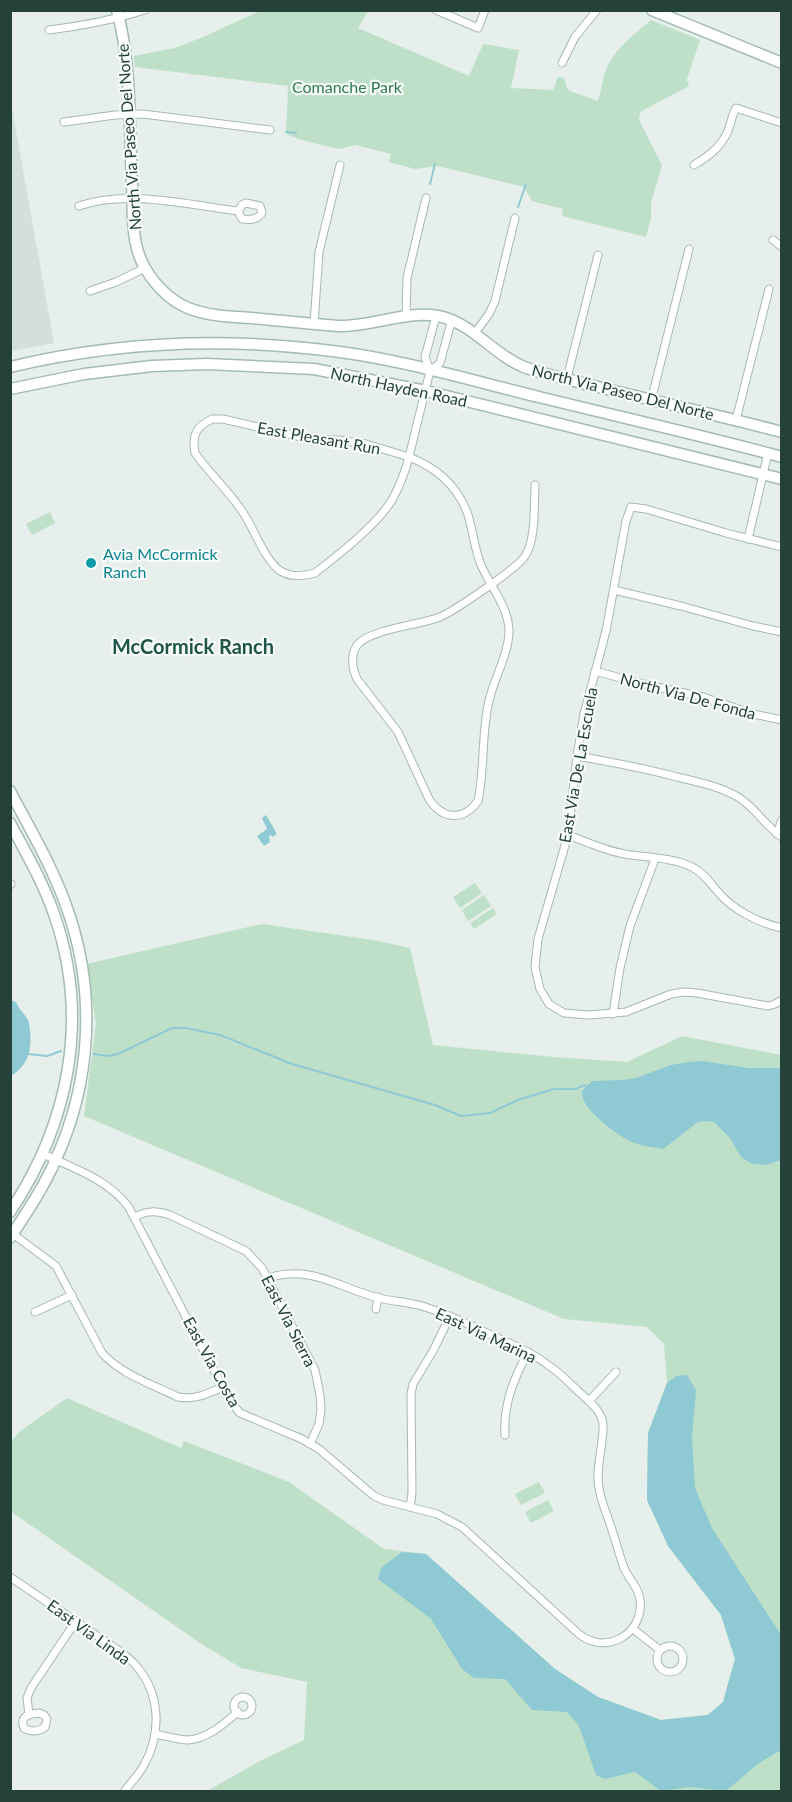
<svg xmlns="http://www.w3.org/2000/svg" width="792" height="1802" viewBox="0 0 792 1802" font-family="Lato,sans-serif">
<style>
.built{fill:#d4dfda}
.green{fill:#bfe0c8}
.water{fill:#8ec9d4}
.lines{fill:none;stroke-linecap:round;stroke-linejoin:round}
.stream{stroke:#8ec9d4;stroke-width:2}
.street-casing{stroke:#a8b8b2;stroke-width:9}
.secondary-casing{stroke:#a4bbb3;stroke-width:13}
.street{stroke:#fff;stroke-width:7}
.secondary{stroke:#fff;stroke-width:10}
.culture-dot{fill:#0f9aa8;stroke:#f7fbf9;stroke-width:2}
.labels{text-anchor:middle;stroke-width:4.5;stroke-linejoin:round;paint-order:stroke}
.park-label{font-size:16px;fill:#2d7a4b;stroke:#f7fbf9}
.street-label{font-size:16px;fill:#24423a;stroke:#f7fbf9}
.culture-label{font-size:16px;fill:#0d838f;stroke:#f7fbf9;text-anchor:start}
.quarter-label{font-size:20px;font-weight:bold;fill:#1f5548;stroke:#f7fbf9}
</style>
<rect width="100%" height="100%" fill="#e6efeb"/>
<!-- built -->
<polygon class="built" points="11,103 54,343 11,351 10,351"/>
<!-- green -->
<g class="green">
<path d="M262 10 368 11 358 28 469 76 483 44 519 50 511 88 553 90 558 77 564 78 567 88 570 91 598 101C601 92 602 82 605 73 612 50 634 35 651 20L700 40 687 79 689 86 640 112 639 120 662 165 651 203V218L646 237 562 216 563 209 532 201 524 187 438 166 415 169 389 162 391 154 356 145 339 149 301 140 286 134 288 86 135 67 134 56 175 48 203 37Z"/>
<polygon points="50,512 55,523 32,535 26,524"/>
<polygon points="475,883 482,893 460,908 453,897"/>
<polygon points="484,895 491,906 468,921 462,910"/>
<polygon points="493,908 497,914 474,929 470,923"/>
<polygon points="262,924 373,940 410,948 433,1045 554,1057 627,1062 682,1036 781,1055 781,1791 207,1791 260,1761 304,1740 307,1682 241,1668 200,1643 13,1513 10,1508 10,1443 19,1432 67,1398 181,1448 184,1441 289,1482 384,1549 426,1554 555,1669 598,1697 661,1720 707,1715 723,1702 735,1659 721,1615 668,1546 647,1500 648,1433 667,1383 664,1344 647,1327 564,1319 84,1116 96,1023 86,964"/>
<polygon points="539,1482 545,1493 521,1505 515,1494"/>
<polygon points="548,1500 554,1511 531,1523 525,1512"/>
</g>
<!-- water -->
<g class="water">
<polygon points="266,815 277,834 272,837 271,835 269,836 270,842 264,846 257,836 267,829 262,818"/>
<path d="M11 1000 16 1002C19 1010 26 1015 29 1022 29 1023 30 1030 30 1031 32 1050 28 1066 11 1076Z"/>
<path d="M702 1061 749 1068H781V1160L766 1165 752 1164 741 1157 730 1138 714 1122 704 1121 698 1122 663 1149C653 1147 639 1146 630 1141 615 1133 580 1109 582 1091L592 1081 623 1080 636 1078 671 1065 689 1062Z"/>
<polygon points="687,1375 696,1390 692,1437 695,1488 712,1528 781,1635 781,1750 759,1763 726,1791 689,1787 661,1791 635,1772 605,1779 596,1775 579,1726 567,1712 532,1710 505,1679 474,1678 462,1669 431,1619 378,1579 381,1568 402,1552 426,1554 555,1669 598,1697 661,1720 708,1715 723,1702 735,1659 721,1615 668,1546 647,1500 648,1433 667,1383 676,1376"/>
</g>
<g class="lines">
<!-- stream -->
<g class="stream">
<polyline points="286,132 296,133"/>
<polyline points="430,184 435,164"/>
<polyline points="518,207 526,184"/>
<polyline points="28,1054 47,1056 61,1051"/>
<polyline points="94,1054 108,1056 118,1054 172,1028 186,1028 220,1035 292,1064 435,1105 461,1116 490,1113 518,1100 554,1089 576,1089 584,1085 587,1087"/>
</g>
<defs>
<g id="street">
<polyline points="436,10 478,28 485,10"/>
<path d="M49 30C82 26 113 20 145 10"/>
<polyline points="562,63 575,37 597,10"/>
<polyline points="64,122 115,115 143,114 270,130"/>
<path d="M694 165C709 156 721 147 728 131 731 123 732 115 736 108L782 123"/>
<path d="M246 203 260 206 262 213C257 220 250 220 242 219L238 211 242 205Z"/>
<path d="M79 206C125 189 190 205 238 211"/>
<polyline points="773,240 782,247"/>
<polyline points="90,291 116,282 145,268"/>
<path d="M436 316 425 357 430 371 409 457C435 467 456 484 467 512 473 529 474 548 481 565 490 586 509 607 509 632 508 656 494 678 489 701 481 734 485 769 478 801 463 822 442 819 429 799L398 732 357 679C352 668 350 654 358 644 372 629 420 625 440 617 454 611 518 568 525 556 536 540 534 505 535 485"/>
<polyline points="406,317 407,278 426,198"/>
<polyline points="314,324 319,252 340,165"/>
<polyline points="475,333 489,314 495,301 515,218"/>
<polyline points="430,371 440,363 452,319"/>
<polyline points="567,378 598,255"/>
<polyline points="651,401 689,249"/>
<path d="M212 419H223L310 439 338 440 366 444 409 457C405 472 400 486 392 500 377 525 338 555 315 573 303 576 290 578 279 570 263 557 254 528 242 511 228 490 209 473 195 453 192 436 195 427 212 419Z"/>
<polyline points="736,420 769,289"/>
<polyline points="748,539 768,453"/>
<polyline points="782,547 726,533 646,509 631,507 626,521 606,631 584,714 577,756 568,835 538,939 535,967 540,989 549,1004 564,1013 589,1015 626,1012 671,994 684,992 697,993 768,1006 775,1004 782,1000"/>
<polyline points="614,590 681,606 753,626 782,632"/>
<polyline points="595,671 639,683 703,697 753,714 782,720"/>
<path d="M577 756C611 762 644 768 677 777 698 782 719 786 738 797 755 807 765 826 782 837"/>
<polyline points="777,834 782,820"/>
<path d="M568 835C587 842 606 851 625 854 647 858 672 857 692 867 704 873 710 883 718 892 733 910 759 923 782 928"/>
<polyline points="10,885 11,884"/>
<polyline points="613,1014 620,968 630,926 655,859"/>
<path d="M43 1154C73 1168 107 1179 128 1206L230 1401 240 1413 302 1439 319 1449 374 1496 383 1500 437 1514 462 1527 580 1635C592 1643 604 1646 619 1639 638 1630 646 1607 636 1588 632 1581 627 1575 624 1568 619 1554 615 1538 610 1524 606 1512 601 1501 599 1488 595 1467 604 1445 603 1424 601 1410 589 1401 579 1392 569 1382 559 1372 548 1365 531 1352 511 1344 491 1335 470 1325 450 1315 428 1308 412 1302 395 1302 379 1298 338 1288 312 1264 268 1278"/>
<path d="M135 1217C147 1210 157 1211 170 1215L246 1251 262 1268 315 1370 320 1395 321 1410 319 1424 310 1444"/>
<path d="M13 1234 56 1266 102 1353C122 1375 152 1384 178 1397 195 1400 207 1394 223 1387"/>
<polyline points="376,1309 378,1297"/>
<polyline points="35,1312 72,1295"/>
<polyline points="589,1401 616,1372"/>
<path d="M505 1435C503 1405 514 1378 528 1352"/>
<polyline points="410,1507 412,1493 411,1394 413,1384 433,1351 450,1316"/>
<path d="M10 1577 121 1652C127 1657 134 1662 138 1668 161 1696 161 1735 144 1765 139 1775 130 1783 124 1792"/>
<polyline points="633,1629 660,1650"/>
<circle cx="670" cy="1659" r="13"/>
<circle cx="243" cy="1706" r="9"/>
<path d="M39 1713 44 1715 47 1719 45 1727C39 1732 30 1732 24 1728 19 1716 29 1714 39 1713Z"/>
<polyline points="29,1714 27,1698 31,1688 76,1621"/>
<path d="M155 1734C166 1736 177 1740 188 1740 207 1739 224 1724 238 1712"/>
</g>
<g id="secondary">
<path d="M117 10C132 66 129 126 132 183 133 208 131 237 141 260 150 280 168 300 188 308 208 316 231 317 252 318 280 321 309 323 338 326 371 327 407 310 438 316 473 323 492 354 524 367 545 375 568 379 590 385 654 401 718 415 782 432"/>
<polyline points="652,10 782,63"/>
<path d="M10 367C119 341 229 337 340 352 407 361 473 381 539 397 620 417 701 435 782 457"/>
<polyline points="10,389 84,374 152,366 207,364 314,369 426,391 782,479"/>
<path d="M10 791C31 831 55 871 69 914 96 994 91 1082 56 1159 44 1187 27 1212 10 1238"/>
<path d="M10 823C26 853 43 882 54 914 90 1017 70 1122 10 1212"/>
</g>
</defs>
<!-- street casing -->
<use href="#street" class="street-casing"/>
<!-- secondary casing -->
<use href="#secondary" class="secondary-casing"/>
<!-- street -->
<use href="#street" class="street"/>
<!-- secondary -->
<use href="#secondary" class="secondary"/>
</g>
<!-- markers -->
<circle class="culture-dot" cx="91" cy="563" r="6"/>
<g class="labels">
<!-- park labels -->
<g class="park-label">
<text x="347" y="93">Comanche Park</text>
</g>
<!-- street labels -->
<g class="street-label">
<text transform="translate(129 137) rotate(-94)" y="6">North Via Paseo Del Norte</text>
<text transform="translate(399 387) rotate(12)" y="6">North Hayden Road</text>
<text transform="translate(623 392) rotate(14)" y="6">North Via Paseo Del Norte</text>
<text transform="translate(319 438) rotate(10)" y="6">East Pleasant Run</text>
<text transform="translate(688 696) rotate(15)" y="6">North Via De Fonda</text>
<text transform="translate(578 765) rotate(-80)" y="6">East Via De La Escuela</text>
<text transform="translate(289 1321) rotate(63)" y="6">East Via Sierra</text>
<text transform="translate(486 1335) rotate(25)" y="6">East Via Marina</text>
<text transform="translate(212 1362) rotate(61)" y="6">East Via Costa</text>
<text transform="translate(89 1632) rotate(36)" y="6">East Via Linda</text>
</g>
<!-- culture labels -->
<g class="culture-label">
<text x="103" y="560">Avia McCormick<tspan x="103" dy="18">Ranch</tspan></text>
</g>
<!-- quarter labels -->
<g class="quarter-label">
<text x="193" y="654">McCormick Ranch</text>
</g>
</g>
<!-- border -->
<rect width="792" height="1802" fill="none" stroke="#24423a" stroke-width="24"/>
</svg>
